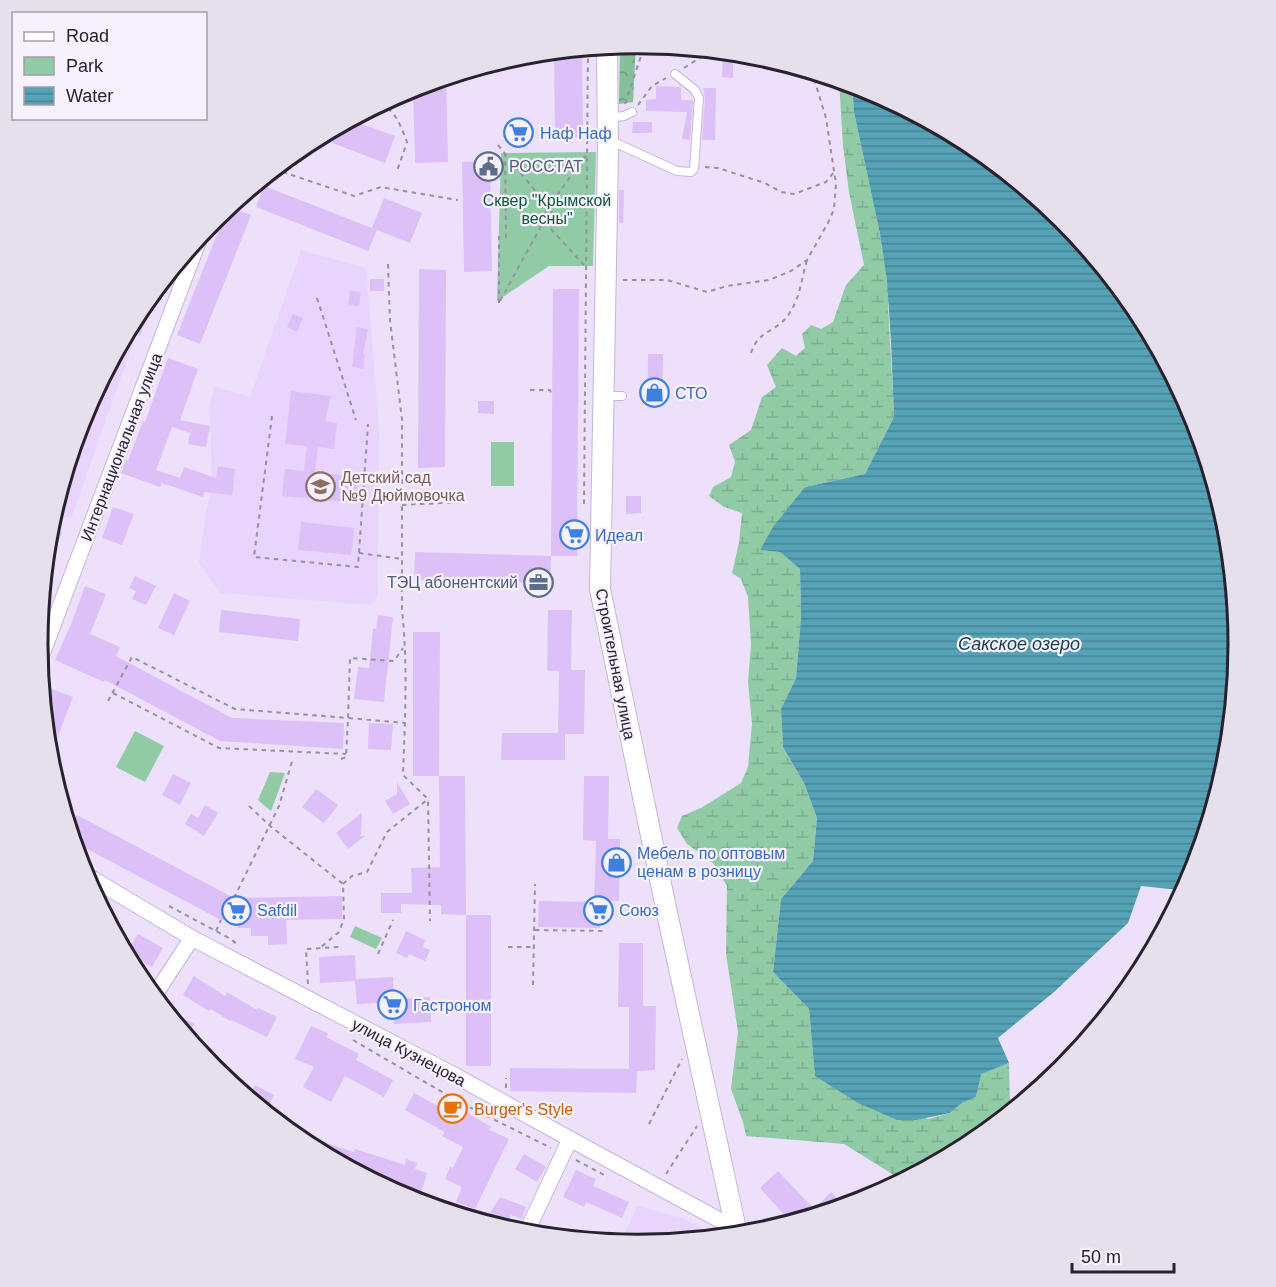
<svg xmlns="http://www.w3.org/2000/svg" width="1276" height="1287" viewBox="0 0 1276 1287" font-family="Arial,sans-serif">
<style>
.built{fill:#e8d4fd}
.green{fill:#90cba6}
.forest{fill:url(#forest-crowns)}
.wetland{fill:url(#wetland-marsh)}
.water{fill:url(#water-rules)}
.building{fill:#dcc0f7}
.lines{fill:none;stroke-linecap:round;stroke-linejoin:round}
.service-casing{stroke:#c5b5d6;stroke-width:10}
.minor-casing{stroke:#c5b5d6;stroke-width:17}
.tertiary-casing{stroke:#c5b5d6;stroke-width:22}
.path{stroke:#9a90a5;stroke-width:2;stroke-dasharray:4.5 4.5;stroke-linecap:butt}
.service{stroke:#fff;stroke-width:8}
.minor{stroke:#fff;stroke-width:15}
.tertiary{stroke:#fff;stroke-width:20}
.labels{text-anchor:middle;stroke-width:4.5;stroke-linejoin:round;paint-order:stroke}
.shop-label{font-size:16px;fill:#366cbe;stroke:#f7f1fe;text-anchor:start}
.service-label{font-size:16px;fill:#4e5e75;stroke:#f7f1fe;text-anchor:start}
.park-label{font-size:16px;fill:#125835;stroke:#f7f1fe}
.street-label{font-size:16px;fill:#28212e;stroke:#f7f1fe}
.education-label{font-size:16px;fill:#785e54;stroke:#f7f1fe;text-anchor:start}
.food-label{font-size:16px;fill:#c56008;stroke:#f7f1fe;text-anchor:start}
.water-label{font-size:18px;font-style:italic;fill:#1c4049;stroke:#f7f1fe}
.rim{fill:none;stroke:#28212e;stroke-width:3}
</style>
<defs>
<pattern id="forest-crowns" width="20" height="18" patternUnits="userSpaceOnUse" patternTransform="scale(1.5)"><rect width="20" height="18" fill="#85c09b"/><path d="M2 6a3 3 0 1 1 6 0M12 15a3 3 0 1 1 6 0" fill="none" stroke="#6d9c7f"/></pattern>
<pattern id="wetland-marsh" width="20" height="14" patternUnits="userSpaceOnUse" patternTransform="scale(1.5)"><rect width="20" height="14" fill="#90cba6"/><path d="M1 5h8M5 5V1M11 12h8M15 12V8" fill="none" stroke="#7cae8f"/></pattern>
<pattern id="water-rules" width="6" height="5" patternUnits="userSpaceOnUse" patternTransform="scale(1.5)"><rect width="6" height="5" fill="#56a2b6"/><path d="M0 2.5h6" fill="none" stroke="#478494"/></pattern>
</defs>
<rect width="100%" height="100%" fill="#ede0fb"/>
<!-- built -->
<g class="built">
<polygon points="301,250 366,268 379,427 378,594 372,605 220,593 199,563 206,512 210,497 212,474 210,425 209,411 214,386 250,397"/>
<polygon points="121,342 132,346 71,519 53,513 83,413"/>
<polygon points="637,1206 683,1218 716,1235 717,1236 638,1244 621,1242"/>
</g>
<!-- green -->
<g class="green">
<polygon points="596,152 593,266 549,266 497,301 501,153"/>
<rect x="491" y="442" width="23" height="44"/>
<polygon points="135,731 164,746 145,782 116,767"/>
<polygon points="270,772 285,773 271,811 258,800"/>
<polygon points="355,926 382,938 376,949 350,937"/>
</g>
<!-- forest -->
<polygon class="forest" points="636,43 633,102 619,104 620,45"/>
<!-- wetland -->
<polygon class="wetland" points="839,80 852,84 854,112 880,234 884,260 930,288 888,303 894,417 865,474 805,487 760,550 780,552 800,569 801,617 796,678 781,709 783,747 804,783 817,818 813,861 781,899 773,972 809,1009 815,1076 928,1119 950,1113 962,1103 976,1097 980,1074 1009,1063 1010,1111 971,1143 902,1180 844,1144 746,1136 743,1122 731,1089 738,1032 726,954 727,886 713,863 687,844 677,828 682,816 701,808 741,783 748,767 752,724 748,682 751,645 748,597 741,579 732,573 739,543 742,513 724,507 709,496 713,487 731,477 735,462 729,445 751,430 762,397 776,387 767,365 782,348 796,356 805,348 802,334 811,325 821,329 833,322 846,285 864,265 849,192 843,146"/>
<!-- water -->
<polygon class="water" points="852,84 868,89 972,144 1063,219 1137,310 1193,414 1227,527 1238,643 1227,761 1193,874 1184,889 1180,890 1141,886 1128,923 1054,992 998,1038 1009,1063 981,1074 976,1097 962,1103 950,1113 916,1120 897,1120 858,1103 815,1076 809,1009 773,972 781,899 813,861 817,818 804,783 783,747 781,709 796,678 801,617 800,569 780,552 760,550 773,527 805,487 865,474 894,417 891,342 887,280 880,234 854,112"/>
<!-- building -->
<g class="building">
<polygon points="582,49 583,137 555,137 554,51"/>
<polygon points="723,56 733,57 733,78 722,77"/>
<polygon points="446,77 448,162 415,163 413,87"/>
<polygon points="656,86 681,87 681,100 693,100 690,140 682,139 687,112 646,111 646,100 656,99"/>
<polygon points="703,88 716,88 715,140 702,140 705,98"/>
<polygon points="350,120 395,136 385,163 317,137"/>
<polygon points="510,120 529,120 529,140 511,141"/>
<polygon points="633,122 652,122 652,133 632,133"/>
<polygon points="490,161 492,271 464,272 462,162"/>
<polygon points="264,186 377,230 368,251 256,207"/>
<polygon points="619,190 624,190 623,223 619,223"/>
<polygon points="384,198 422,213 410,243 372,228"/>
<polygon points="228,207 251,215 200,344 177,335"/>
<polygon points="419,269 446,270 445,467 418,468"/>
<rect x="370" y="279" width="14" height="12"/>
<polygon points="553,289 579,289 577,556 551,556"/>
<polygon points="350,291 361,292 359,306 348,305"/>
<polygon points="138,312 148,315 140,335 128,330"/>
<polygon points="293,314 303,318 297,332 287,327"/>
<polygon points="357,327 368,329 363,355 365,355 363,369 352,367"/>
<polygon points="648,354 663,354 662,406 647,406"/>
<polygon points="168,358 198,369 180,420 210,426 206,447 188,444 190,433 172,427 156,470 180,478 184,467 216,478 218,466 235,469 232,495 204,492 203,497 162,483 160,487 121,473 126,460 128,461 143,421 145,422"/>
<polygon points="291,391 331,396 325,421 337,423 334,449 318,447 315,472 358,477 356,503 282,496 285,469 304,471 307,446 285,444"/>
<polygon points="478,401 494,401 494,414 478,413"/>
<polygon points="626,496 641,496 641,513 626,514"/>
<polygon points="113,507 134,514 122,545 102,538"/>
<polygon points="301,522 354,528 351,555 298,550"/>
<polygon points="49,527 62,532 49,566 45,566"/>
<polygon points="415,552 551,556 550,583 414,580"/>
<polygon points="135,576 156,586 146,605 132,599 136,591 129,588"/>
<polygon points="85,586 106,594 90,634 120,647 116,656 232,718 344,723 343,749 220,741 105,680 104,682 55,660 72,622"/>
<polygon points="174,593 190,601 174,635 158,628"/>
<polygon points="221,610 300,619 298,641 219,632"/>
<polygon points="548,610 572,610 571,670 585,670 584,734 565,734 565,760 501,760 502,733 558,733 559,671 547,671"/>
<polygon points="378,615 393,617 384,702 354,699 358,667 369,668 373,629 376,629"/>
<polygon points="413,632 440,632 439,776 413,776"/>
<polygon points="46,687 73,697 49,759 43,695"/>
<polygon points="369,723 393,724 391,750 368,749"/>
<polygon points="173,774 191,783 180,805 162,795"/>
<polygon points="439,776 465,776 466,915 441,914 441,905 401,904 401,913 381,913 381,893 412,893 411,868 440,867"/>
<polygon points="584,776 609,776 608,839 620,839 619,901 594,900 596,841 583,840"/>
<polygon points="397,782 410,804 393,814 385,801 397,794"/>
<polygon points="316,789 338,805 324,823 302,807"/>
<polygon points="205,805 218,813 204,836 185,824 191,814 198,818"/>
<polygon points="362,813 361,834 359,836 365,836 348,849 336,833"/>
<polygon points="77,815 234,898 342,896 342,919 286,920 287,944 268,945 268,936 251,936 251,928 238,928 238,920 221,920 74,842 70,829"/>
<polygon points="539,901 601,902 600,928 538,927"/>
<rect x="466" y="915" width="25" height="151"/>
<polygon points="406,931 425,940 423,947 430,950 425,961 409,954 407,958 396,953"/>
<polygon points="138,934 163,948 152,967 126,953"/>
<polygon points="619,943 643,943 643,1006 656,1006 655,1070 637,1071 636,1093 510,1091 510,1068 629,1069 629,1007 618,1007"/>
<polygon points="355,955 356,979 393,977 394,999 430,997 431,1022 394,1024 393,1002 357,1004 355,981 320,983 319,957"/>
<polygon points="194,976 225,996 227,992 257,1010 258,1008 277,1017 267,1037 231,1020 230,1021 211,1009 209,1011 183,995"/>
<polygon points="165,1009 194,1024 187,1036 182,1029"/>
<polygon points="311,1026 328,1033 326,1037 359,1054 356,1060 393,1080 384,1097 345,1076 331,1102 303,1087 314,1067 295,1059"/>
<polygon points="255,1085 274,1095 266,1111 248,1097"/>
<polygon points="414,1093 454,1115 458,1107 491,1127 489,1130 509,1139 475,1209 456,1202 462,1187 445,1179 450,1167 453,1168 463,1147 442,1136 445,1132 405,1110"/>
<polygon points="299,1134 354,1152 355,1149 405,1165 406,1159 417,1163 415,1169 427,1173 421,1192 398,1184 399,1183 354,1169 304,1143 298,1137"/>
<polygon points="524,1154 546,1167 537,1182 515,1169"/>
<polygon points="576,1170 596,1179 593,1186 629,1202 622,1218 586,1202 584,1207 563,1197"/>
<polygon points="778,1171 814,1209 831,1192 844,1205 791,1222 760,1188"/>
<polygon points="500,1197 526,1207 522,1219 511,1215 508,1224 488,1216"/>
</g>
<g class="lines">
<defs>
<g id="service">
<polyline points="608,118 624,116 632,112"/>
<polyline points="608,143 618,144 677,171 691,172 694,169 699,98 695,90 675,74"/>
<polyline points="606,396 622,396"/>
</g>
<g id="minor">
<polyline points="39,662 202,232"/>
<polyline points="83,873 192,938 456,1076 570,1139 736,1229"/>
<polyline points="154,996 192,938"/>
<polyline points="526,1233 570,1139"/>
</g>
<polyline id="tertiary" points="607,46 608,152 600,589 667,913 737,1234"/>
</defs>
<!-- service casing -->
<use href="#service" class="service-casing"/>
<!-- minor casing -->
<use href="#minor" class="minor-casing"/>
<!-- tertiary casing -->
<use href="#tertiary" class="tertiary-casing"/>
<!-- path -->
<g class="path">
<polyline points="684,68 712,50"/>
<path d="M380 104C396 110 401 127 407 142L397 171"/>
<polyline points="625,104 645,44"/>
<polyline points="638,105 652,86 666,78"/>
<polyline points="498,145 545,203 552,202 587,154"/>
<polyline points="705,167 718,168 765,183 781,192 794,194 826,182 834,172"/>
<polyline points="274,169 354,196 381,187 458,200"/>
<polyline points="552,202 551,229 584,265"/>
<polyline points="545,203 545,219 551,218"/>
<polyline points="215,224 218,215"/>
<path d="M388 264 390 320 402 420V610C408 664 405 720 403 775L428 799 430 921"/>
<polyline points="623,280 667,280 707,292 727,286 769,280 791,271 807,260 829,221 834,209 836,184 826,118 812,72"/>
<polyline points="317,298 356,420"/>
<polyline points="500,301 545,219"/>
<polyline points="499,303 499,237 506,237 505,153"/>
<path d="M751 353C758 331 773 333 786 318 800 301 801 280 807 260"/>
<polyline points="530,390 550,390 552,396"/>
<polyline points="272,416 254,557 358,567 368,424"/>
<polyline points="584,504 588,48"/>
<polyline points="402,505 461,502"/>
<polyline points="359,553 402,559"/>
<polyline points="113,693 219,748 346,754"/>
<polyline points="108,701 132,657 235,709 348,718 350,658 394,661 403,648"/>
<polyline points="341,759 346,757 348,718 405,723"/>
<polyline points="249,806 269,825 343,884 344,919 339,932 320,948"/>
<polyline points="343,884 352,876 367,872 387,832 428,799"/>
<polyline points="234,898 279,806 293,758"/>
<polyline points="169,906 229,938 237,944"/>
<polyline points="535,930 607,931"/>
<polyline points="216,931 221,920"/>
<polyline points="508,947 534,947"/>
<polyline points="378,954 393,920"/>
<polyline points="308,984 306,949 339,947"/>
<polyline points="533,985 535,884"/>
<polyline points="353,1040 461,1103 551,1148"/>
<polyline points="506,1088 506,1078"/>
<polyline points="649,1124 682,1059"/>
<polyline points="576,1160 608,1177"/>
<polyline points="666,1174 697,1126"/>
</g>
<!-- service -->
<use href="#service" class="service"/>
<!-- minor -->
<use href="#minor" class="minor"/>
<!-- tertiary -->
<use href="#tertiary" class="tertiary"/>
</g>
<!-- icons -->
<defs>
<symbol id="supermarket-ring" viewBox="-11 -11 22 22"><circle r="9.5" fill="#f7f1fe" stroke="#3f7fe0" stroke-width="1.5"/><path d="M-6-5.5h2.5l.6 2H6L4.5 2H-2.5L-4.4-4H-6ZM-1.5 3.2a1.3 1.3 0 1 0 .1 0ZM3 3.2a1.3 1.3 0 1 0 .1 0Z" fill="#3f7fe0"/></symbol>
<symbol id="civic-ring" viewBox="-11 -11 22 22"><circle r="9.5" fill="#f7f1fe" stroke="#5c6f8a" stroke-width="1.5"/><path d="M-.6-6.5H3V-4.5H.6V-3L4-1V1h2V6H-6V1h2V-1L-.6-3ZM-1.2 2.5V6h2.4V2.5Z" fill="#5c6f8a"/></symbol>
<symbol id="shop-ring" viewBox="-11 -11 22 22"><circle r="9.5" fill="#f7f1fe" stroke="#3f7fe0" stroke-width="1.5"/><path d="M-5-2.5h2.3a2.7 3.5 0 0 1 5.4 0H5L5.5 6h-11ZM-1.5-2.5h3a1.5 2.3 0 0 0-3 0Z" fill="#3f7fe0"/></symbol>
<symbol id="school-ring" viewBox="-11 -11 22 22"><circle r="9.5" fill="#f7f1fe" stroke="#8d6e63" stroke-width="1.5"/><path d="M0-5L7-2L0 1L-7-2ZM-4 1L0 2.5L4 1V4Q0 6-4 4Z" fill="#8d6e63"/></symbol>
<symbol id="office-ring" viewBox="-11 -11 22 22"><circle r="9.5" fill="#f7f1fe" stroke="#5c6f8a" stroke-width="1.5"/><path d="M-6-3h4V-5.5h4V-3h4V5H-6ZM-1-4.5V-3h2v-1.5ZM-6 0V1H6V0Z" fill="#5c6f8a"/></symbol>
<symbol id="cafe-ring" viewBox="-11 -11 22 22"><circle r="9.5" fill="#f7f1fe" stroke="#e8710a" stroke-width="1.5"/><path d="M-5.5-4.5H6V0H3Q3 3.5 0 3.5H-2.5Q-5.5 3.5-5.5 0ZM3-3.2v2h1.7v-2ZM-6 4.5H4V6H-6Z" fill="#e8710a"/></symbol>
</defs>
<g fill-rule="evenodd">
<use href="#supermarket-ring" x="502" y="116" width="33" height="33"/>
<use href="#civic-ring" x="472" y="150" width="33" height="33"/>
<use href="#shop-ring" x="638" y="376" width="33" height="33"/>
<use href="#school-ring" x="304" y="470" width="33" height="33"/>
<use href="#supermarket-ring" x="558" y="518" width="33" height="33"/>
<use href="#office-ring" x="522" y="566" width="33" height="33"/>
<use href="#shop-ring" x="600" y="846" width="33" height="33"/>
<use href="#supermarket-ring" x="220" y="894" width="33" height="33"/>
<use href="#supermarket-ring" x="582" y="894" width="33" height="33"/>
<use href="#supermarket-ring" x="376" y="988" width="33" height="33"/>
<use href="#cafe-ring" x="436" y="1092" width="33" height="33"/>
</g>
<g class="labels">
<!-- shop labels -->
<g class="shop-label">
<text x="540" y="139">Наф Наф</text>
<text x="675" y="399">СТО</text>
<text x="595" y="541">Идеал</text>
<text x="637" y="859">Мебель по оптовым<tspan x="637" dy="18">ценам в розницу</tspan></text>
<text x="257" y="916">Safdil</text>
<text x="619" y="916">Союз</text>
<text x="413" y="1011">Гастроном</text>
</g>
<!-- service labels -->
<g class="service-label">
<text x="509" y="172">РОССТАТ</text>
<text x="518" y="588" text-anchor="end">ТЭЦ абонентский</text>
</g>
<!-- park labels -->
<g class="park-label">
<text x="547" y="206">Сквер "Крымской<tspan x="547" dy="18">весны"</tspan></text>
</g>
<!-- street labels -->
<g class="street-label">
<text transform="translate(121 447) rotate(-69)" y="6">Интернациональная улица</text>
<text transform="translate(616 664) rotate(79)" y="6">Строительная улица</text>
<text transform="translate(409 1052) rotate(28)" y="6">улица Кузнецова</text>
</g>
<!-- education labels -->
<g class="education-label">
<text x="341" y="483">Детский сад<tspan x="341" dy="18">№9 Дюймовочка</tspan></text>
</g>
<!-- food labels -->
<g class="food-label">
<text x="474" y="1115">Burger's Style</text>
</g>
<!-- water labels -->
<g class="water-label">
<text x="1019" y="650">Сакское озеро</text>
</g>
</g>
<!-- crop -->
<path d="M0 0H1276V1287H0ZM48 644a590 590 0 1 1 1180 0a590 590 0 1 1-1180 0Z" fill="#e6e0ed" fill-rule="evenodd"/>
<path class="rim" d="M48 644a590 590 0 1 1 1180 0a590 590 0 1 1-1180 0Z"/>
<!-- legend -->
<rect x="12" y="12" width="195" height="108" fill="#f7f1fe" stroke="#a49eab" stroke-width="1.5"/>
<rect x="24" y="32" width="30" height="9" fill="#ffffff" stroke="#a49eab" stroke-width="1.5"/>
<text x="66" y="42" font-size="18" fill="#28212e">Road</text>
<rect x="24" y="57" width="30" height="18" fill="#90cba6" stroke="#a49eab" stroke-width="1.5"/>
<text x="66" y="72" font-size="18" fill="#28212e">Park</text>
<rect x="24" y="87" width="30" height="18" fill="url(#water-rules)" stroke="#a49eab" stroke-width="1.5"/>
<text x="66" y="102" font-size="18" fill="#28212e">Water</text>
<!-- scale -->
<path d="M1072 1263v9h102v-9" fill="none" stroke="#28212e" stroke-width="3"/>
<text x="1081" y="1263" font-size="18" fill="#28212e" stroke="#f7f1fe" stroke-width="4.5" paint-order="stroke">50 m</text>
</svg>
